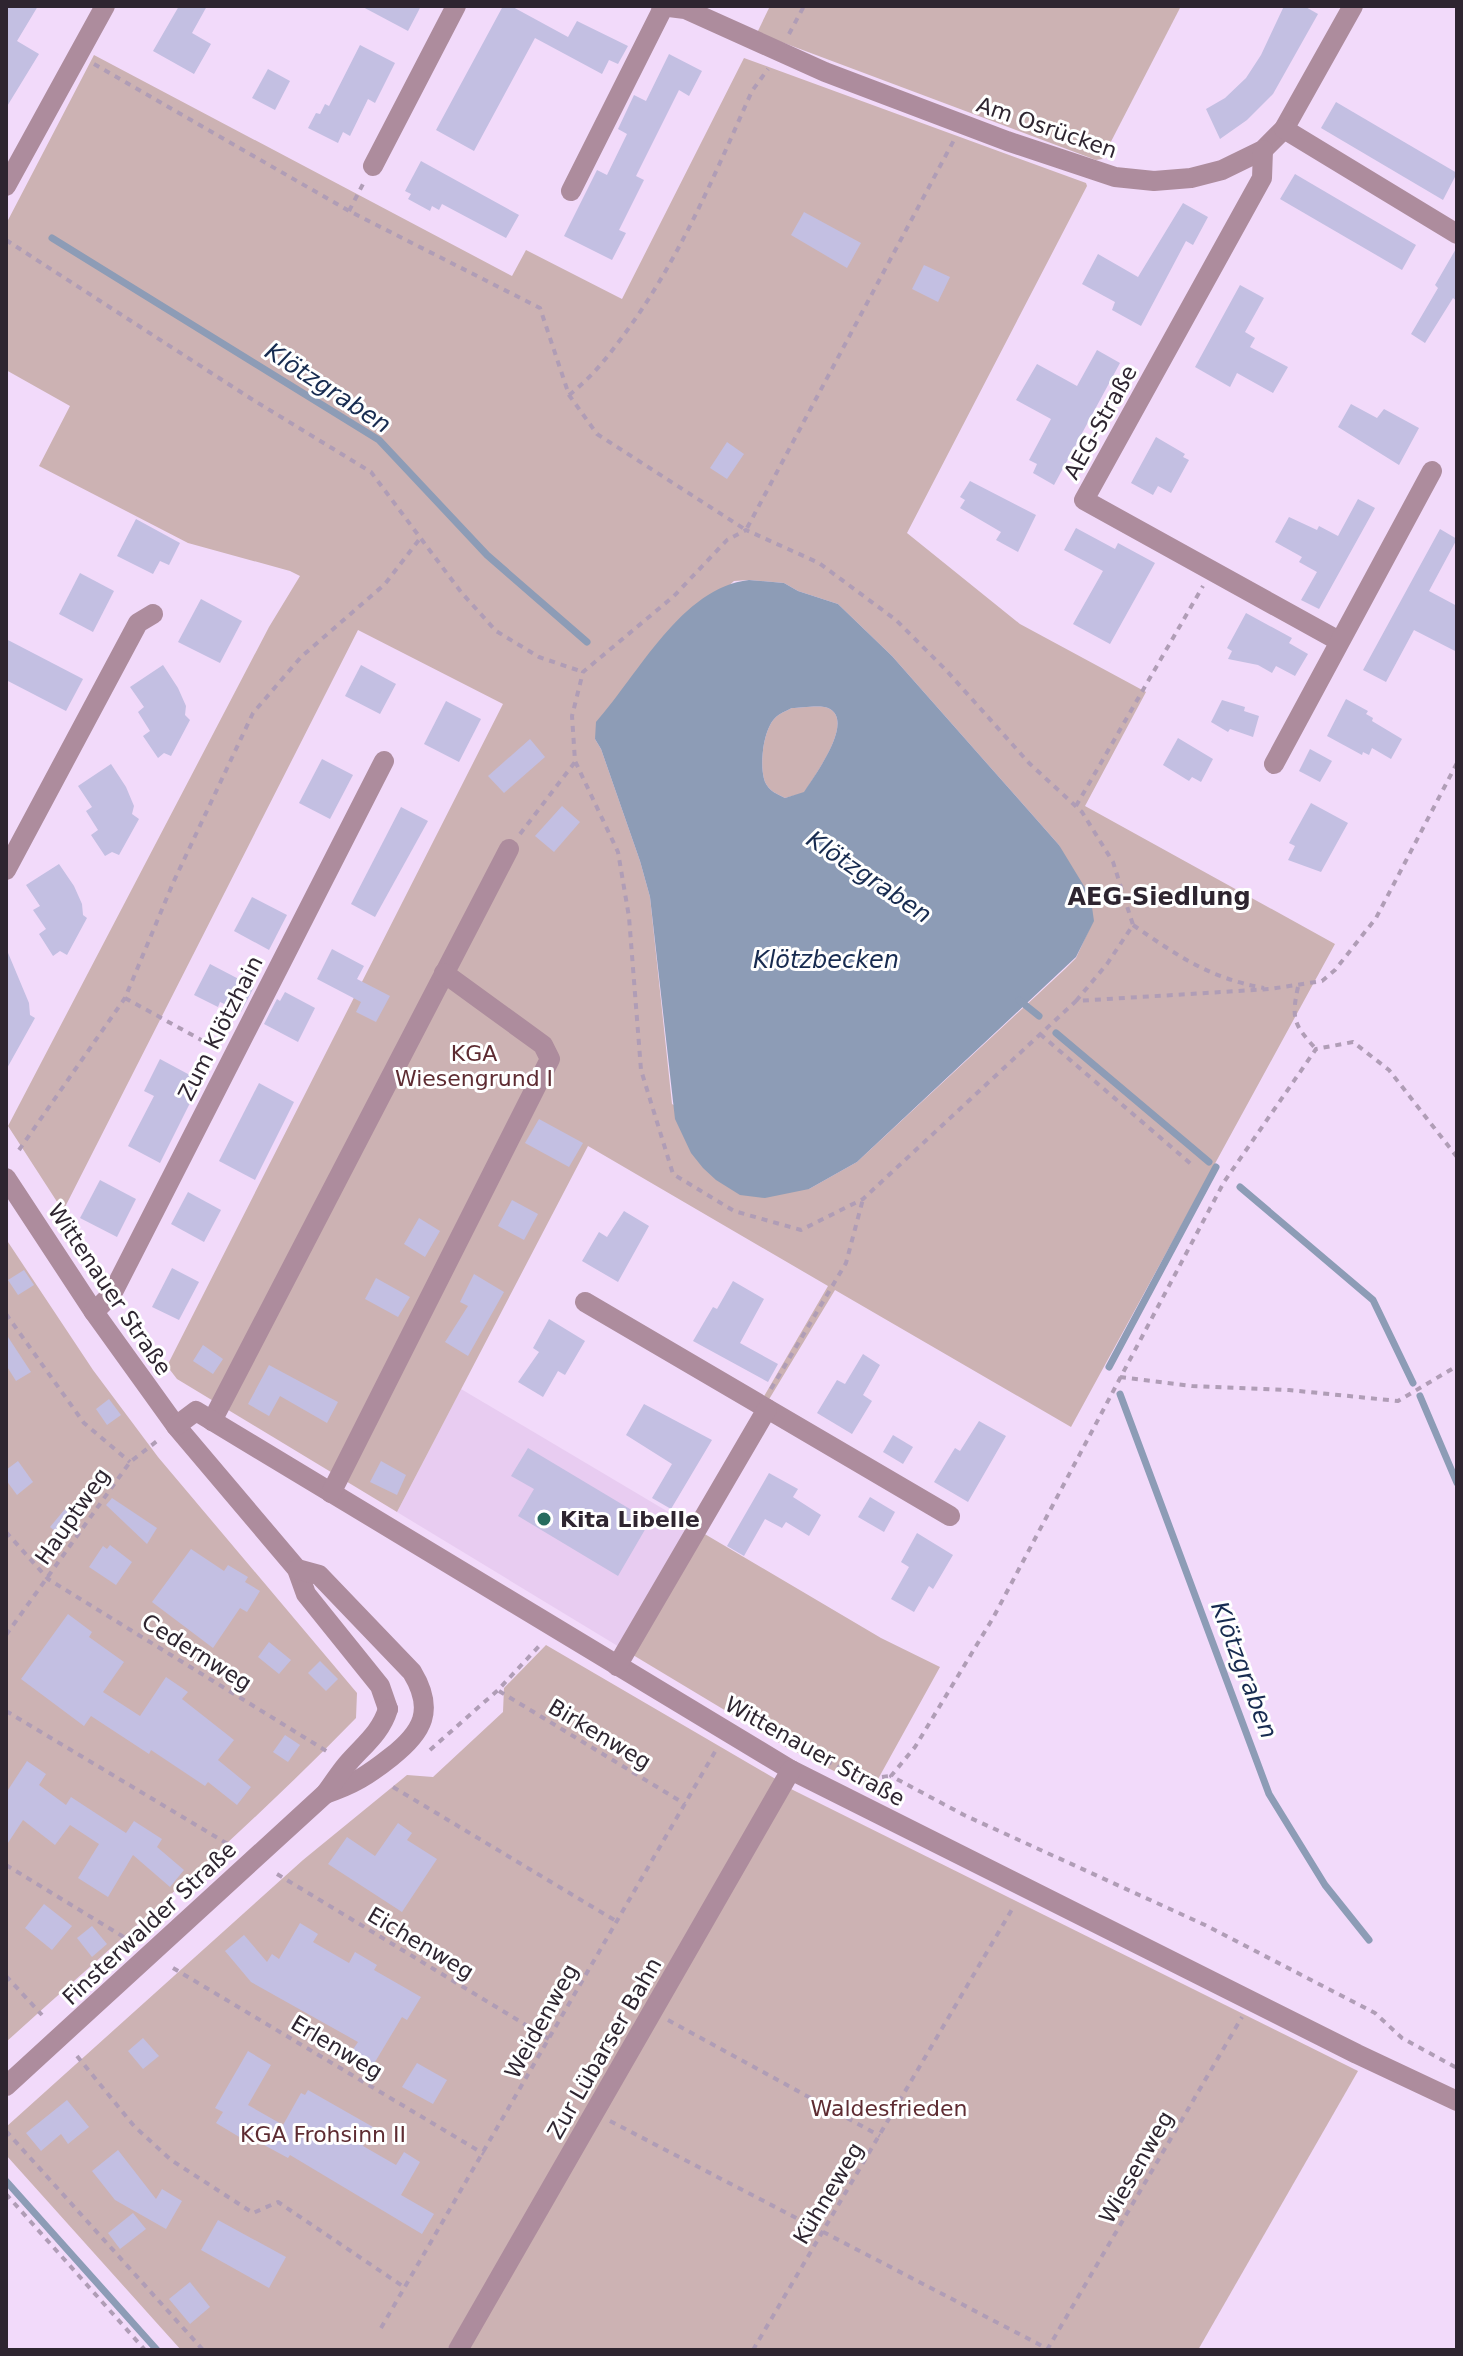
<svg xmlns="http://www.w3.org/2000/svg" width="1463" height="2356" viewBox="0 0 1463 2356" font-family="'DejaVu Sans',sans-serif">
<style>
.built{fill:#e8ccf1}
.green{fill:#ccb2b3;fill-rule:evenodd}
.water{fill:#8d9cb6;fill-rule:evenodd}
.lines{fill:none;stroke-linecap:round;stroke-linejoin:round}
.stream{stroke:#8d9cb6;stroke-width:7}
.building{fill:#c3bfe2}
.path{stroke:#b09db6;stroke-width:4;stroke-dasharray:6 6;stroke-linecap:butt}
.minor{stroke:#ad8c9d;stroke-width:20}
.poi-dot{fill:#266b5e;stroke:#fff;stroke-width:3}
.labels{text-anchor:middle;stroke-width:6;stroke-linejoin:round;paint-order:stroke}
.street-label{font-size:22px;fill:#2e2530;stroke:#fff}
.park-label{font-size:22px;fill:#5e2c32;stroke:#fff}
.poi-label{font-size:22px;font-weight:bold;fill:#2e2530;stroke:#fff;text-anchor:start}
.water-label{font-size:24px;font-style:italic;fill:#172b50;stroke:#fff}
.neighbourhood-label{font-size:24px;font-weight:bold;fill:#2e2530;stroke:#fff}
</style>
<rect width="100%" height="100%" fill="#f2dafa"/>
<!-- built -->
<polygon class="built" points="461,1389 692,1526 621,1648 397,1512"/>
<!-- green -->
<g class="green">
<polygon points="770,6 1181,6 1102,159 1096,160 757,33"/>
<path d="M94 55 512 276 526 250 622 299 744 58 1086 183 1087 186 907 533 1020 624 1146 692 1085 806 1335 944 1071 1427 835 1290 768 1401 763 1398 828 1286 588 1146 397 1512 177 1379 167 1366 503 704 358 630 63 1211 8 1126 269 627 300 576 290 571 188 543 39 466 70 406 6 370V224ZM749 580 784 583 798 591 838 604 892 656 1059 845 1093 921 1076 958 1065 969 857 1162 809 1189 672 1104 650 897 640 861 601 749 595 739 608 709 646 660 734 581Z"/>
<path d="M792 708C802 708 822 704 830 709 854 723 814 776 804 793L785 798C777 794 769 791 765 782 759 766 763 730 775 718 780 713 786 711 792 708Z"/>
<path d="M6 1239 93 1370 158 1457 357 1693 356 1718C245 1832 124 1936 6 2042Z"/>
<polygon points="703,1533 881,1638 940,1667 872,1790 786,1747 633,1655"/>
<polygon points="546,1645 779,1781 447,2350 181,2350 6,2155 6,2127 303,1860 407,1775 433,1777 503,1712 504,1688"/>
<polygon points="791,1789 1358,2071 1198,2350 456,2350"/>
</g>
<!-- water -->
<path class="water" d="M749 580 784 583 798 591 838 604 892 656 1059 845 1087 891 1092 907 1094 921 1076 957 857 1162 809 1189 765 1198 740 1195 716 1180 703 1168 691 1153 675 1119 650 897 640 861 601 749 595 739 596 722C638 675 682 587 749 580ZM792 708C802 708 822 704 830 709 854 723 814 776 804 792L785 798C777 794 769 791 765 782 759 766 763 730 775 718 780 713 786 711 792 708Z"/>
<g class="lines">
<!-- stream -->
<g class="stream">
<polyline points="52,238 379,440 487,555 587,642"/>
<polyline points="1019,1000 1039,1016"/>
<polyline points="1056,1033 1209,1162"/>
<polyline points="1240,1187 1373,1300 1413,1383"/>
<polyline points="1109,1367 1216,1167"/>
<polyline points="1120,1394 1269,1794 1325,1885 1369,1940"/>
<polyline points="1420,1396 1457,1483"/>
<polyline points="6,2181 157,2350"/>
</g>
</g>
<!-- building -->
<g class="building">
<polygon points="6,6 38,6 17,41 39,54 6,108"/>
<polygon points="179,6 207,6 192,33 211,44 194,74 153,51"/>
<polygon points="361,6 421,6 408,31"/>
<polygon points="503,6 511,6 568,37 577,21 628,46 618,64 609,60 602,74 535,38 474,151 436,130"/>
<polygon points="1284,6 1304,6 1318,14 1273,94 1247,120 1220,139 1206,109 1225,98 1246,78 1261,55"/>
<polygon points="360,45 395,63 375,103 368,99 350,136 343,132 338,143 308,128 316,113 320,114 325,104 329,106"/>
<polygon points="669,54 702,71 689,96 679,90 636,176 644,180 619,230 626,233 612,260 564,236 597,170 607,175 627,134 618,129 634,95 646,101"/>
<polygon points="268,69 290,81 275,110 252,98"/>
<polygon points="1336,102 1457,173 1443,200 1321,128"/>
<polygon points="421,161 519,215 506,238 442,204 439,210 432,206 430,211 408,199 411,194 405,191"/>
<polygon points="1295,174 1416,245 1402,270 1280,199"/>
<polygon points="1183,203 1208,217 1193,245 1186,241 1141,326 1112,310 1115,302 1082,284 1098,254 1138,277"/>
<polygon points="804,212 861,243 847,268 791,235"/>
<polygon points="1457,247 1457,301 1453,298 1425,343 1411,334 1438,288 1435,285"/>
<polygon points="924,265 950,277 938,302 912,289"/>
<polygon points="1240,285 1264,298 1245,332 1255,338 1250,347 1288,367 1273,393 1237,373 1230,387 1195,367"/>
<polygon points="1097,350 1120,363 1054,485 1033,473 1037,464 1029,460 1051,419 1016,400 1037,364 1077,386"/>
<polygon points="1351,404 1377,418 1384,409 1419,428 1399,465 1338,427"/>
<polygon points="1156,437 1185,454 1183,457 1189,460 1171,493 1158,486 1153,495 1131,483"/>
<polygon points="727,442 744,454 727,479 710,468"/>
<polygon points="970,481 1036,515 1018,552 996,540 1001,532 960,508 965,500 960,497"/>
<polygon points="1358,499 1375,508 1319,609 1301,600 1317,572 1299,562 1302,557 1275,542 1289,517 1317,530 1319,526 1338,536"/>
<polygon points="136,519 180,543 169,565 160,561 153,574 117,556"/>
<polygon points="1076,528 1115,549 1118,543 1155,563 1110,644 1073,624 1103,571 1064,550"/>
<polygon points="1440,529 1457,539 1429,591 1457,606 1457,652 1414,630 1386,682 1363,670"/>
<polygon points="80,573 114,591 93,632 59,614"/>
<polygon points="201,599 242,621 220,663 178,642"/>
<polygon points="1246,613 1292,638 1289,643 1308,654 1295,676 1276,666 1272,673 1258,665 1228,659 1232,651 1227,648"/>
<polygon points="6,639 83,679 66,711 6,680"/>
<polygon points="163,665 178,688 186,706 185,715 190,720 171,756 164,753 158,758 143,736 150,731 138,712 144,707 130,687"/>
<polygon points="361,665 396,684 380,714 345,696"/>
<polygon points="1346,699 1368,711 1366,714 1373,718 1372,721 1402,739 1391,759 1372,748 1369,755 1363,752 1362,755 1327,736"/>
<polygon points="1222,700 1245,707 1244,711 1259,716 1253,737 1230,729 1228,732 1211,722"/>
<polygon points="446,701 481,719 459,762 424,744"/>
<polygon points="1178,738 1213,759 1201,782 1192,777 1189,781 1163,765"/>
<polygon points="530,739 545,757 504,793 488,776"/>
<polygon points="1310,749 1332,761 1320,782 1299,771"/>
<polygon points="322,759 353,775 330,819 299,803"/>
<polygon points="111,764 126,787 134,806 132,814 139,819 119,855 112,852 105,856 91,835 98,830 86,811 92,807 78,786"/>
<polygon points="1311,803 1348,823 1321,872 1288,860 1295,846 1289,843"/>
<polygon points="562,806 580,822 554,852 535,836"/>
<polygon points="401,807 428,821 375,917 351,904"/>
<polygon points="59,864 74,886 82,904 83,915 87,918 67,955 60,951 53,956 39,934 46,929 33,910 40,906 26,885"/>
<polygon points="252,897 287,915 269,950 234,931"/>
<polygon points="6,948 29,1003 30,1015 35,1018 6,1070"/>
<polygon points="332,949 364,966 357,979 390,996 376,1022 356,1012 361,1002 317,979"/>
<polygon points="210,964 254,987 241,1012 220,1002 218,1007 194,995"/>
<polygon points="285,992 315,1008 298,1042 264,1024 277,999 280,1001"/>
<polygon points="160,1059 201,1081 160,1163 128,1146 154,1096 144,1091"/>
<polygon points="259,1083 294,1102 255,1180 219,1161"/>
<polygon points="539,1119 583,1143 569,1167 525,1143"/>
<polygon points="100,1180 136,1199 117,1237 80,1218"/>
<polygon points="188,1192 221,1210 204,1242 171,1224"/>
<polygon points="512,1200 538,1214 524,1240 498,1226"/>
<polygon points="624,1211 649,1226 618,1282 582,1261 599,1232 607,1237"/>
<polygon points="419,1218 440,1231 425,1257 404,1244"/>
<polygon points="172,1268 199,1282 179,1320 152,1307"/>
<polygon points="24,1270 34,1285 18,1295 8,1280"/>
<polygon points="474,1274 504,1292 468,1356 445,1342 468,1306 460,1302"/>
<polygon points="376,1278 410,1297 398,1317 365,1299"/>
<polygon points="733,1281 764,1299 740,1343 778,1364 768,1382 693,1341 713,1307 717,1309"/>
<polygon points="549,1319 585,1341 565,1375 558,1371 543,1397 518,1382 539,1352 533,1348"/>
<polygon points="6,1334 31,1372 16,1381 6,1365"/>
<polygon points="203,1345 223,1359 213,1374 193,1361"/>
<polygon points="863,1354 880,1365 863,1395 872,1401 852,1434 817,1413 837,1380 845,1384"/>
<polygon points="269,1365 338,1402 327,1423 280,1396 269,1416 248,1404"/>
<polygon points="109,1399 121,1415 107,1425 96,1409"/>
<polygon points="644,1404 712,1440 671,1509 652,1498 672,1464 626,1435"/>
<polygon points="979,1421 1006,1436 968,1502 934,1482 955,1448 960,1451"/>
<polygon points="893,1435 913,1447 903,1464 883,1452"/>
<polygon points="528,1448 650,1521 618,1576 518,1516 534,1489 511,1476"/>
<polygon points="18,1461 33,1482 17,1495 6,1480 6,1470"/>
<polygon points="381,1461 406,1475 397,1495 370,1482"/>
<polygon points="769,1473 798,1489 793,1497 821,1515 809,1536 786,1522 782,1528 765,1519 744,1556 727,1546"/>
<polygon points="870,1497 895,1512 884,1532 858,1517"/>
<polygon points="112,1498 157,1528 147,1544 106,1505"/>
<polygon points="65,1509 80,1521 65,1539 50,1527"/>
<polygon points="917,1533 953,1555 933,1589 929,1586 914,1612 891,1599 909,1567 901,1562"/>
<polygon points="110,1545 132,1562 116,1585 89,1567 103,1546 107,1549"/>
<polygon points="191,1549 224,1571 228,1565 248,1577 245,1582 260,1591 247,1612 240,1608 213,1648 152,1602"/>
<polygon points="68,1614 92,1632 89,1637 124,1662 103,1692 140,1716 166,1677 188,1692 182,1699 234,1740 218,1760 251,1787 237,1805 208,1782 205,1786 151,1750 149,1754 91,1716 84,1726 21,1679"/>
<polygon points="269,1642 291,1660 279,1674 258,1657"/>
<polygon points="320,1661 338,1679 326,1691 308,1673"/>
<polygon points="285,1735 300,1745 288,1762 273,1752"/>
<polygon points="27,1761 46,1774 39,1785 66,1805 71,1797 126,1833 134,1821 162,1839 157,1847 184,1870 170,1887 133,1855 108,1897 78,1878 99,1844 70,1825 55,1845 23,1820 6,1846 6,1793"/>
<polygon points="398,1823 412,1833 407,1840 437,1859 402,1912 328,1864 347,1837 375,1856"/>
<polygon points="44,1904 72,1926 52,1950 25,1928"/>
<polygon points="300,1923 318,1934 313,1942 349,1963 355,1952 377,1965 374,1970 421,1997 407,2020 402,2017 372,2067 350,2054 358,2042 251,1982 225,1951 244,1935 267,1962 272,1954 279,1959"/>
<polygon points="92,1926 107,1944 92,1957 77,1938"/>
<polygon points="143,2038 159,2056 143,2069 128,2051"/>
<polygon points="248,2051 271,2065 248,2105 283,2125 301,2093 305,2095 308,2090 373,2127 363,2146 396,2165 404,2152 420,2162 401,2195 434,2214 422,2234 290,2155 288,2158 244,2134 241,2138 216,2123 223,2112 215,2108"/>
<polygon points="417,2063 447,2080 433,2104 402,2087"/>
<polygon points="67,2100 89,2127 68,2144 61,2134 41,2151 26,2133"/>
<polygon points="118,2150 156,2199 162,2189 182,2201 166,2229 115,2200 92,2171"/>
<polygon points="133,2213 146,2229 120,2249 108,2233"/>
<polygon points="218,2220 286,2257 269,2288 201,2250"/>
<polygon points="190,2282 210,2307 190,2324 169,2299"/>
</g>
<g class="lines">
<!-- path -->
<g class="path">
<polyline points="789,34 804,6"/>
<polyline points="94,64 349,211 540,308 569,395 597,434 746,530 954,140"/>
<polyline points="349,211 363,184"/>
<polyline points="6,240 250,398 371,472 461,592 496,631 539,657 583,672"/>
<path d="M569 395C591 378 606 359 623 336 679 261 714 176 752 91L768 69"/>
<polyline points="1076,806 1203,586"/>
<polyline points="520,834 575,762"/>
<path d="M1133 925C1178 956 1209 978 1264 988"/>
<path d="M1298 987C1291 1019 1294 1025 1316 1049"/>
<polyline points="125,998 214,1047"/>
<polyline points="1076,1001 1107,964 1133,925 1113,862 1082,812 1029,763 946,670 896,620 819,563 746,530 727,540 674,596 583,672 572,716 575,761 618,852 629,917 641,1070 673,1174 734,1211 801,1230 863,1199 1076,1001 1270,989 1322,981 1335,970 1376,918 1457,763"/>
<polyline points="1040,1034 1191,1164"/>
<polyline points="19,1150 125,998 173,883 253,713 301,657 385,584 422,536"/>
<polyline points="1457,1157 1389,1070 1353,1042 1316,1049 1224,1182 993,1618 915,1747 891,1776 964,1815 1205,1925 1375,2013 1402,2038 1457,2068"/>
<polyline points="6,1314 84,1423 130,1462"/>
<polyline points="1120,1377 1192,1386 1289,1390 1398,1401 1457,1366"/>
<polyline points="771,1389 846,1263 863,1199"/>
<polyline points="6,1532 48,1579 328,1752"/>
<polyline points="6,1635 130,1462 161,1438"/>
<polyline points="499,1691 685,1804"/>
<polyline points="6,1711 231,1846"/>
<polyline points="794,1745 863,1779 891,1776"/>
<polyline points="430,1750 498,1690 542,1643"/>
<polyline points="393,1787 616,1921"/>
<polyline points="6,1865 127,1939"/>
<polyline points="277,1874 549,2039"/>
<polyline points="173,1968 484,2154"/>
<polyline points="6,1976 42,2015"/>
<polyline points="668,2020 880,2136"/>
<polyline points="77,2056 134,2126 171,2160 253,2213 278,2202 404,2287"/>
<polyline points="610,2121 1048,2349"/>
<polyline points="6,2131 203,2350"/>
<polyline points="6,2194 145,2350"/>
<polyline points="381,2328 716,1750"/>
<polyline points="753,2350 1014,1906"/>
<polyline points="1047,2350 1242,2017"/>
</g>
<!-- minor -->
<g class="minor">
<polyline points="661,6 685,9 825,72 1007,141 1115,177 1154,181 1191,178 1222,170 1263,150 1284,129 1353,6"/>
<polyline points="1284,129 1457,234"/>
<polyline points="1263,150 1262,178 1084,500 1339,641"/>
<polyline points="373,166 456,6"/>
<polyline points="6,186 105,6"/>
<polyline points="571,191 664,6"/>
<polyline points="1274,764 1432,471"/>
<polyline points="6,870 138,623 153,614"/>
<polyline points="6,1178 94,1312 176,1426 297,1569 306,1594 380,1686 388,1709"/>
<polyline points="585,1302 950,1516"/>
<polyline points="94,1312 112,1294 384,761"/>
<polyline points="212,1421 509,849"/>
<polyline points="176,1426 196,1411 791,1770 1357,2054 1457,2101"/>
<polyline points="331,1493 550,1059 543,1045 444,973"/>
<path d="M297 1569 319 1575 412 1672C435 1710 423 1732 391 1757 367 1776 354 1784 325 1794"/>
<polyline points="617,1666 767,1409"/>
<path d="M6 2086 325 1794C333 1784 340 1772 349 1762 365 1744 381 1732 388 1709"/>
<polyline points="458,2350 791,1770"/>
</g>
</g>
<!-- markers -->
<circle class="poi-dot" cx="544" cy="1519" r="8"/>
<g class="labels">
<!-- street labels -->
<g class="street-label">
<text transform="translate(1047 127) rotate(19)" y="8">Am Osrücken</text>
<text transform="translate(1100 422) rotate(-61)" y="8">AEG-Straße</text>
<text transform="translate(220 1028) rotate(-63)" y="8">Zum Klötzhain</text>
<text transform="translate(110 1289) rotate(56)" y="8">Wittenauer Straße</text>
<text transform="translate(72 1516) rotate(-55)" y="8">Hauptweg</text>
<text transform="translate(197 1652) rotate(32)" y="8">Cedernweg</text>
<text transform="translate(600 1734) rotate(31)" y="8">Birkenweg</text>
<text transform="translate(815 1751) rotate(29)" y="8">Wittenauer Straße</text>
<text transform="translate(149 1923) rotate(-43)" y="8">Finsterwalder Straße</text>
<text transform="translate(421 1943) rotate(31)" y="8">Eichenweg</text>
<text transform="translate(541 2021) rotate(-61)" y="8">Weidenweg</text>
<text transform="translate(337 2047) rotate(31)" y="8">Erlenweg</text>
<text transform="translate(604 2048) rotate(-60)" y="8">Zur Lübarser Bahn</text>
<text transform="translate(1136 2167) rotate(-60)" y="8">Wiesenweg</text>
<text transform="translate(828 2193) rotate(-59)" y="8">Kühneweg</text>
</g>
<!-- park labels -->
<g class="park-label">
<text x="474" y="1061">KGA<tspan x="474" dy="25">Wiesengrund I</tspan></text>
<text x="889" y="2116">Waldesfrieden</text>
<text x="323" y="2142">KGA Frohsinn II</text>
</g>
<!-- poi labels -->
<g class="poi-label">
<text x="560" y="1527">Kita Libelle</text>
</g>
<!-- water labels -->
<g class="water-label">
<text transform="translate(328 388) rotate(33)" y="8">Klötzgraben</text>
<text transform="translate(869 877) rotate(34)" y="8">Klötzgraben</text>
<text x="826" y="968">Klötzbecken</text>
<text transform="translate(1244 1670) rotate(69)" y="8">Klötzgraben</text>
</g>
<!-- neighbourhood labels -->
<g class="neighbourhood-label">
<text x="1159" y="905">AEG-Siedlung</text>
</g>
</g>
<!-- border -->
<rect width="1463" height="2356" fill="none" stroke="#2e2530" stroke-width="16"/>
</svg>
